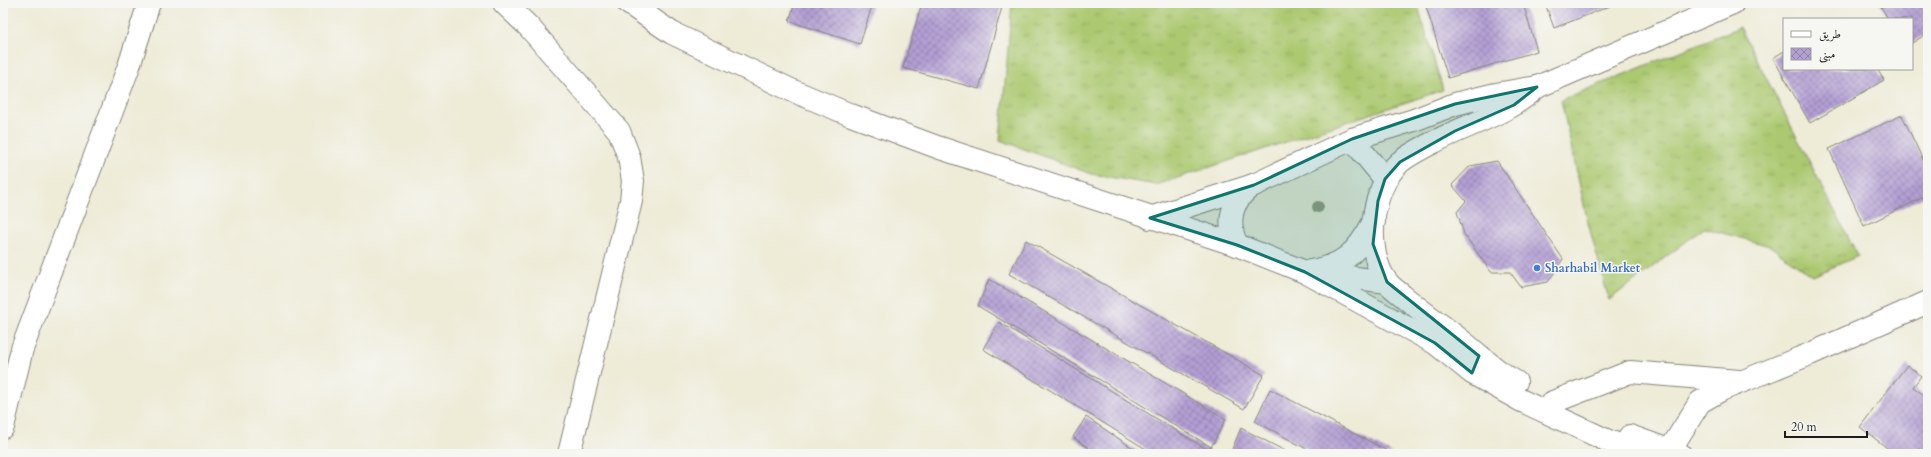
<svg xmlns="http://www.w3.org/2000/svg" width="1931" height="457" viewBox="0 0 1931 457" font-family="Cardo,Amiri,serif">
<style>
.grass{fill:url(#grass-tufts);stroke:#647246}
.building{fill:url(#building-cross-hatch)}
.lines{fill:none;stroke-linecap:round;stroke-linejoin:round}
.minor-casing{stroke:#85847a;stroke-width:24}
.tertiary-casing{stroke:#85847a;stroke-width:24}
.minor{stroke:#fff;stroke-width:22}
.tertiary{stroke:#fff;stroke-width:22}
.tree{fill:#969b81}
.marked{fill:#0f766e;fill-opacity:0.2;stroke:#0f766e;stroke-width:3;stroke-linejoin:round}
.shop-dot{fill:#3f7fe0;stroke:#f6f6f2;stroke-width:1.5}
.labels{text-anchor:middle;stroke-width:3;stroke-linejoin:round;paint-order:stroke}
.shop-label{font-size:12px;font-weight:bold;fill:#366cbe;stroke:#f6f6f2;text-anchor:start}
</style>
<defs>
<pattern id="grass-tufts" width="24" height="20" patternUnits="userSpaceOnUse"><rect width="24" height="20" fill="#acc971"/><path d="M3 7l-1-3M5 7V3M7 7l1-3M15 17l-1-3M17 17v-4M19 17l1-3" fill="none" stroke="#93ac61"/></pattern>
<pattern id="building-cross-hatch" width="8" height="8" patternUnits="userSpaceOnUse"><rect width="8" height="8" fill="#b39fd4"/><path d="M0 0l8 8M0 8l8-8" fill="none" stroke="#9181ab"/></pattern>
</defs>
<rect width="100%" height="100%" fill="#f6f6f2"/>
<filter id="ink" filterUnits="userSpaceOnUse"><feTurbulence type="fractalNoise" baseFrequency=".025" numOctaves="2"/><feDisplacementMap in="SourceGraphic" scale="8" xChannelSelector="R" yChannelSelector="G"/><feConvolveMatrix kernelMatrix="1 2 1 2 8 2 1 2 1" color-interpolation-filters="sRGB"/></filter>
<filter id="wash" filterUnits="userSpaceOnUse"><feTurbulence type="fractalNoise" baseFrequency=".012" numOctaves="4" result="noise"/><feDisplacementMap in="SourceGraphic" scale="16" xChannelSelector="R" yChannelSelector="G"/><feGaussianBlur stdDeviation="0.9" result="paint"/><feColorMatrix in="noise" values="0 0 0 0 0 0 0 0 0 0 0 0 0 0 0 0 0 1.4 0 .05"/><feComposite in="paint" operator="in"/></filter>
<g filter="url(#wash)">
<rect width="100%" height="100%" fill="#eeebd7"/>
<!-- grass -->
<g class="grass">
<polygon points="1012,3 1417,3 1443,90 1156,185 1091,174 1000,140"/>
<polygon points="1740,27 1858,256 1813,276 1770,246 1704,228 1609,300 1588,223 1561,100"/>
</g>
<g id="blocks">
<!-- building -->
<g class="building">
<polygon points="795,3 873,3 860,44 789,21"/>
<polygon points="922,3 989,3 1002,7 979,89 903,68"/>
<polygon points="1425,3 1523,3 1537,51 1448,78"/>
<polygon points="1545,3 1618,3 1554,28"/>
<polygon points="1879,3 1928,3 1928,33 1912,43 1912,19 1888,19"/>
<polygon points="1784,51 1784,69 1877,69 1884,80 1810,123 1773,58"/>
<polygon points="1902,115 1928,171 1928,195 1864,226 1829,149"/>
<polygon points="1497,161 1563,259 1548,282 1521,287 1510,272 1491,272 1464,234 1457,212 1466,201 1452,185 1470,166"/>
<polygon points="1026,240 1264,375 1244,409 1009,274"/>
<polygon points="989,279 1226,419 1211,447 978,306"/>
<polygon points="999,322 1211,452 1210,454 1154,454 983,349"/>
<polygon points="1907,365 1921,376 1913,387 1928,398 1928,454 1895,454 1860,427"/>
<polygon points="1270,389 1393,454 1316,454 1255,421"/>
<polygon points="1086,417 1142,454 1097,454 1073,437"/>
<polygon points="1241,428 1291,454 1230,454"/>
</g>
</g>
</g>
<g filter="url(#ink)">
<use href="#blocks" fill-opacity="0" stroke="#85847a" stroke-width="1"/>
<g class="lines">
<defs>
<g id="minor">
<polyline points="504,3 529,27 619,131 629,157 633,181 631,201 569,454"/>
<polyline points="1553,402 1630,372 1739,381"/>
<polyline points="3,427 22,349 129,66 149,3"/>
<polyline points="1670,450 1700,402 1721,390 1810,354 1928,302"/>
</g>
<g id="tertiary">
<polyline points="628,3 672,33 791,90 851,115 937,147 1237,245 1305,272 1435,343 1472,373 1520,400 1606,440 1644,454"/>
<polyline points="1352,139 1385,179"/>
<polyline points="1150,218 1254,185 1352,139 1414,120 1455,104 1496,94 1537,87 1733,3"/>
<path d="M1237 245C1226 222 1231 200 1253 185"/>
<path d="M1305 272C1342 267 1357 254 1374 221"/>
<polyline points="1318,273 1387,282"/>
<path d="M1516 382C1492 369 1479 354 1458 338 1440 324 1421 311 1403 296 1398 292 1391 287 1387 282 1363 250 1371 188 1400 162 1410 154 1422 148 1434 142 1468 124 1508 114 1537 87"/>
<polyline points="1630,436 1680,454"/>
</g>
</defs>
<!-- minor casing -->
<use href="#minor" class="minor-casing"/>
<!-- tertiary casing -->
<use href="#tertiary" class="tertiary-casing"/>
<!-- minor -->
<use href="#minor" class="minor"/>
<!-- tertiary -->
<use href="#tertiary" class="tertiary"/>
</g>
<!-- trees -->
<circle class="tree" cx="1318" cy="207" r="6"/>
</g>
<!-- marked area -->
<path class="marked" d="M1537 87 1514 105 1455 131 1400 162 1385 179 1378 201 1373 244 1387 282 1479 356 1472 373 1435 343 1305 272 1237 245 1150 218 1254 185 1352 139 1455 104Z"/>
<!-- markers -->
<circle class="shop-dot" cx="1537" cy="268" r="4"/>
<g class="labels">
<!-- shop labels -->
<g class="shop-label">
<text x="1545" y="272">Sharhabil Market</text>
</g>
</g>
<!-- margin -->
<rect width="1931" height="457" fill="none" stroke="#f6f6f2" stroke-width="16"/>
<!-- legend -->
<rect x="1783" y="18" width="130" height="52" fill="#f6f6f2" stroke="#9f9f9c"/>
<rect x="1791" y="31" width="20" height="6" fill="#ffffff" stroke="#9f9f9c"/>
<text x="1819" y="38" font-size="12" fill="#1c1c1c">طريق</text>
<rect x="1791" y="48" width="20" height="12" fill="url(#building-cross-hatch)" stroke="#9f9f9c"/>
<text x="1819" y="58" font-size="12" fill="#1c1c1c">مبنى</text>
<!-- scale -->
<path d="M1785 431v6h82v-6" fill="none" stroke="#1c1c1c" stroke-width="2"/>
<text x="1791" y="431" font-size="12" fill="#1c1c1c" stroke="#f6f6f2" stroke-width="3" paint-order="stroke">20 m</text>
</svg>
